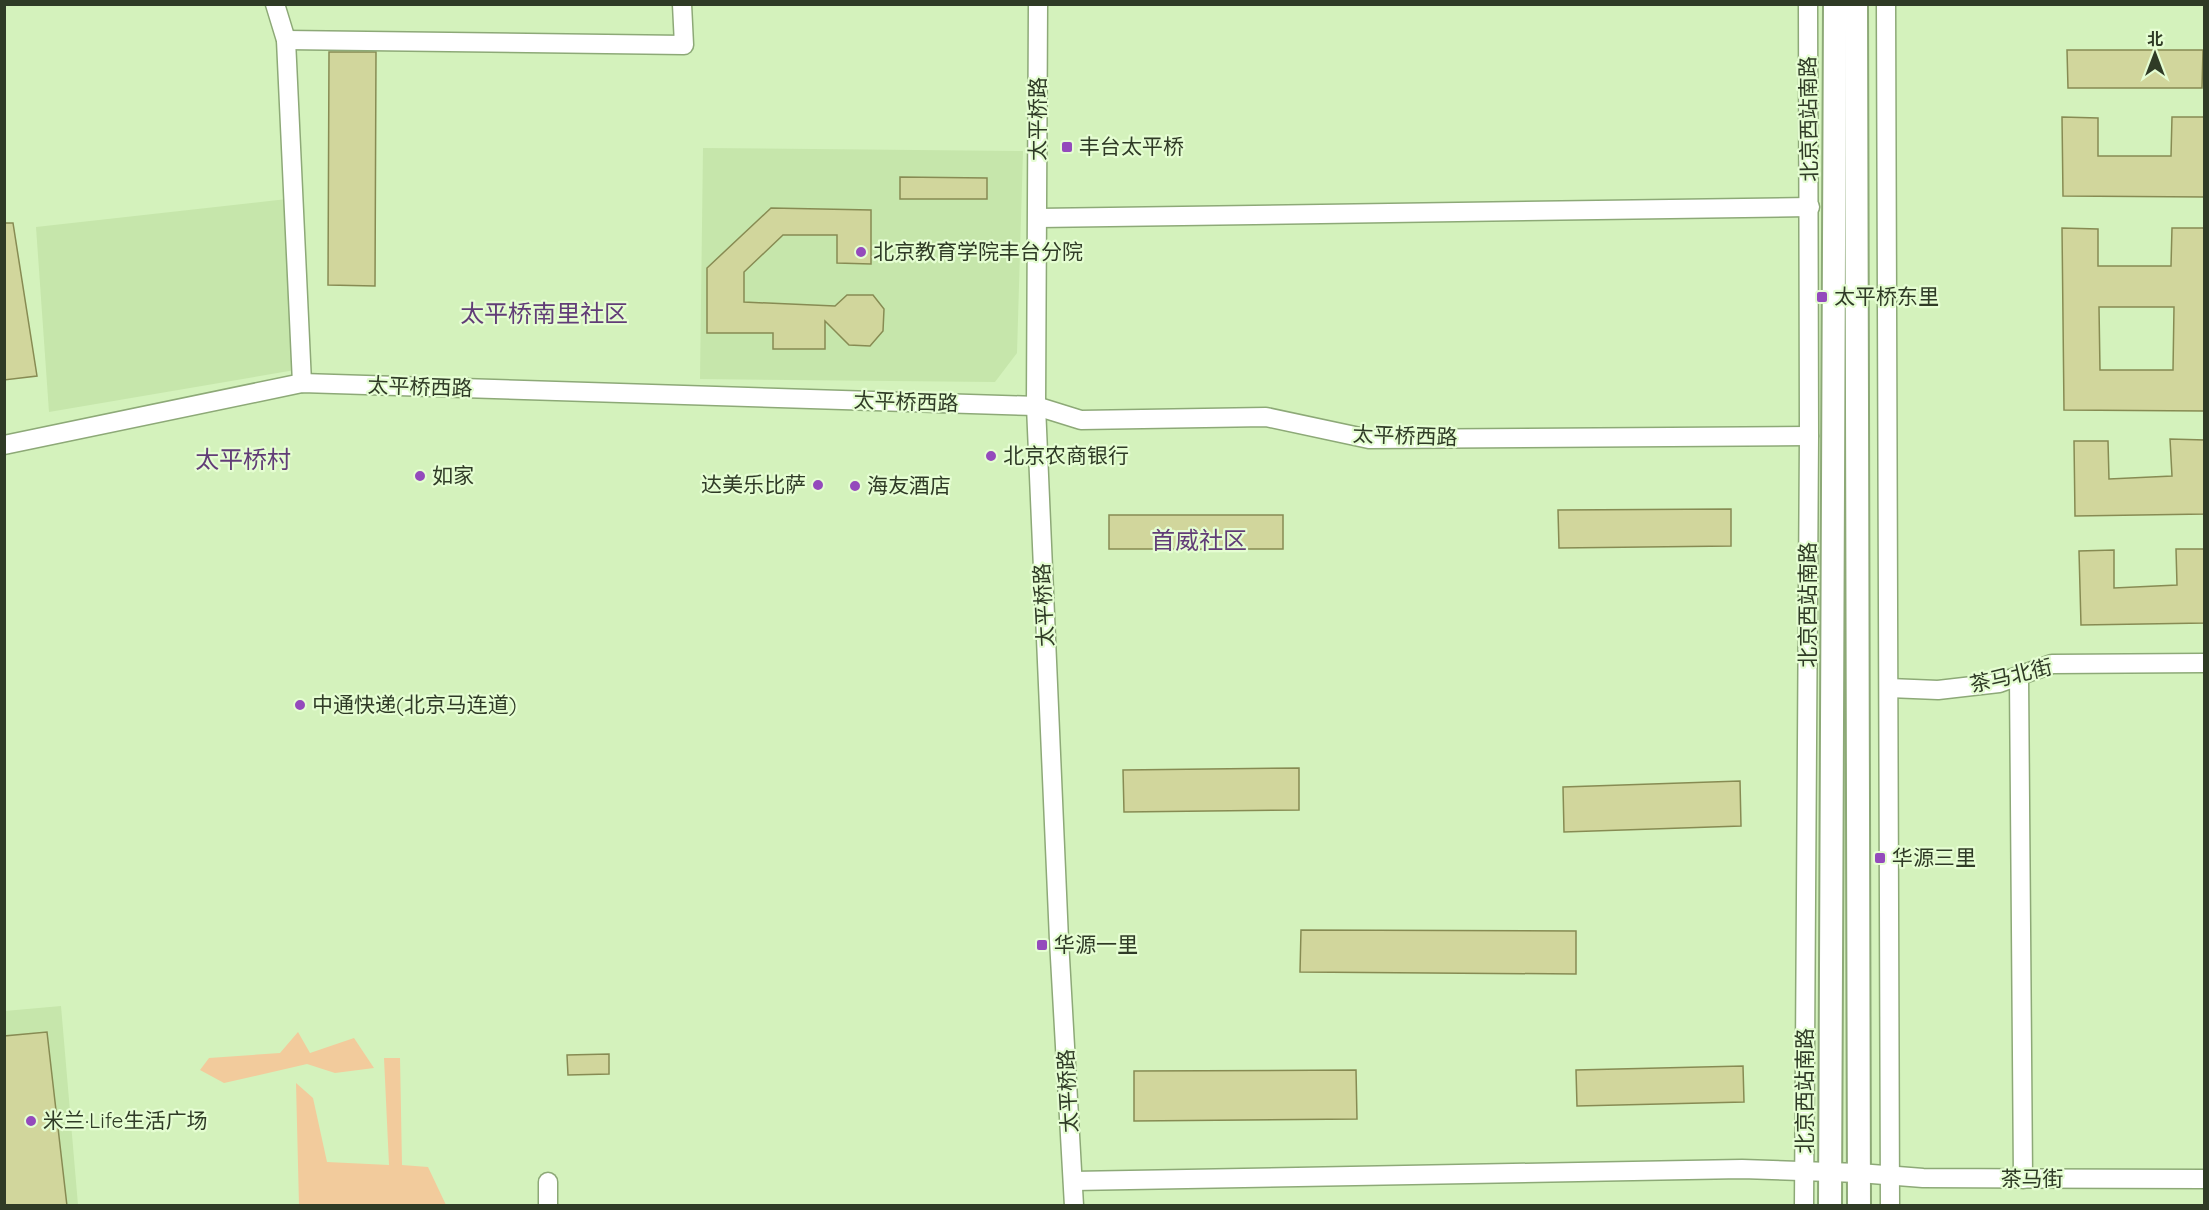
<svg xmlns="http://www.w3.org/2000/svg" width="2209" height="1210" viewBox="0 0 2209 1210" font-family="Quicksand,'Noto Sans SC',sans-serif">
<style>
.built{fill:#c6e6ab}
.green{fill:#f2cb9c}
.building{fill:#d1d69c;stroke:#878b53;stroke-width:1.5;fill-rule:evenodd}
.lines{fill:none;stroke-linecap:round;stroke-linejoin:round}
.minor-casing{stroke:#8da977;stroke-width:21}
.major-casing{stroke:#8da977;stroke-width:26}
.minor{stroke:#fff;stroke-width:18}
.major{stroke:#fff;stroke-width:22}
.poi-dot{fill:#944abc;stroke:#e5fdd2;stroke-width:2}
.labels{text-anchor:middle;stroke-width:4.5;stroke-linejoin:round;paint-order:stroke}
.street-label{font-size:21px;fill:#2f3b26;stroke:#e5fdd2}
.poi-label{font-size:21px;fill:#2f3b26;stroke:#e5fdd2;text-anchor:start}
.quarter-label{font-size:24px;fill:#613d77;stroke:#e5fdd2}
</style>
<rect width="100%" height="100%" fill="#d4f2bc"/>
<!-- built -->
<g class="built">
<polygon points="703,148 1023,151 1017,353 995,382 700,379"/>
<polygon points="287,199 295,370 49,412 36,227"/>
<polygon points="61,1006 78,1205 5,1206 5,1011"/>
</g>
<!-- green -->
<g class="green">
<polygon points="298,1032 310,1053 354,1038 374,1068 335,1073 307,1064 224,1083 200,1070 209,1058 280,1053"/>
<polygon points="384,1058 400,1058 402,1165 428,1167 446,1205 299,1205 296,1083 313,1098 327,1162 389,1165"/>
</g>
<!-- building -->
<g class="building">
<polygon points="2067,50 2203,50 2202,88 2068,88"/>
<polygon points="329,52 376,52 375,286 328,285"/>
<polygon points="2062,117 2098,118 2098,156 2171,156 2172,117 2205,117 2205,197 2063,196"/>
<polygon points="900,177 987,178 987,199 900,199"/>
<polygon points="771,208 871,210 871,264 837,263 837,235 783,235 744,272 744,302 835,306 847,295 873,295 884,309 883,331 870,346 849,345 825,321 825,349 773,349 773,333 707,333 707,268"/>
<polygon points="4,223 13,223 37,376 4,380"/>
<path d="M2062 228 2098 229V266H2171L2172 228H2205V411L2064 410ZM2099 307H2174L2173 370H2100Z"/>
<polygon points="2170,439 2205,440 2205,514 2075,516 2074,441 2108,441 2109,479 2172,476"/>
<polygon points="1731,509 1731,546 1559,548 1558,510"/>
<rect x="1109" y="515" width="174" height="34"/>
<polygon points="2176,549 2205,549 2205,623 2081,625 2079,551 2114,550 2114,588 2177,585"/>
<polygon points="1299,768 1299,810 1124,812 1123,770"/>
<polygon points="1740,781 1741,826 1564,832 1563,787"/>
<polygon points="1301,930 1576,931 1576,974 1300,972"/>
<polygon points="47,1032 67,1206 4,1206 4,1036"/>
<polygon points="609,1054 609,1074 568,1075 567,1055"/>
<polygon points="1743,1066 1744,1102 1577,1106 1576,1070"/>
<polygon points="1356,1070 1357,1119 1134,1121 1134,1071"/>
</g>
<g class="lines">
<defs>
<g id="minor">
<polyline points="275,4 286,40 302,383"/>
<polyline points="1038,4 1036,406 1059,940 1074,1206"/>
<polyline points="1886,4 1890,1206"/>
<polyline points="286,40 684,45 682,4"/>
<polyline points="1038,218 1810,207"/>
<polyline points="4,445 302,383 1036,406 1081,420 1266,417 1369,439 1809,436"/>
<polyline points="2019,677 2023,1179"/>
<polyline points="1889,688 1938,690 1999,683 2052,664 2204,663"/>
<polyline points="1073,1181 1742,1169 1859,1173 1923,1178 2204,1179"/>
<polyline points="548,1206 548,1182"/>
<polyline points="1804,1206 1809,436 1808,4"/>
</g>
<g id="major">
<polyline points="1856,4 1859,1206"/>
<polyline points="1830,1206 1835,4"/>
</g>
</defs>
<!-- minor casing -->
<use href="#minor" class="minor-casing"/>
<!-- major casing -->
<use href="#major" class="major-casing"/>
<!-- minor -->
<use href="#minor" class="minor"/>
<!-- major -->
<use href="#major" class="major"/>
</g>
<!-- markers -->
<g class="poi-dot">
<rect x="1061" y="141" width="12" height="12" rx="3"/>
<circle cx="861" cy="252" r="6"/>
<rect x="1816" y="291" width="12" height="12" rx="3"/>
<circle cx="991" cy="456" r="6"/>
<circle cx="420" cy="476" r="6"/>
<circle cx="818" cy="485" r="6"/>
<circle cx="855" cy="486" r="6"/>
<circle cx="300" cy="705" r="6"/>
<rect x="1874" y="852" width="12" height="12" rx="3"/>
<rect x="1036" y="939" width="12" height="12" rx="3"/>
<circle cx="31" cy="1121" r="6"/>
</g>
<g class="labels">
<!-- street labels -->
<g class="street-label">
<text transform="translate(1038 119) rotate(-90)" y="7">太平桥路</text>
<text transform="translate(1809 119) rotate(-91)" y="7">北京西站南路</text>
<text transform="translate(420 387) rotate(2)" y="7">太平桥西路</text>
<text transform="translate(906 402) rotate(2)" y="7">太平桥西路</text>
<text transform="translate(1405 436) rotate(2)" y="7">太平桥西路</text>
<text transform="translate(1044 605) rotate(-93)" y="7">太平桥路</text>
<text transform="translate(1808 605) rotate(-90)" y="7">北京西站南路</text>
<text transform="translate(2011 676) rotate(-13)" y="7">茶马北街</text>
<text transform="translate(1068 1091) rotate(-93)" y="7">太平桥路</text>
<text transform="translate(1805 1091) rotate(-90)" y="7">北京西站南路</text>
<text x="2032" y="1186">茶马街</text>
</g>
<!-- poi labels -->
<g class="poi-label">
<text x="1079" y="154">丰台太平桥</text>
<text x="873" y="259">北京教育学院丰台分院</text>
<text x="1834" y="304">太平桥东里</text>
<text x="1003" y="463">北京农商银行</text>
<text x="432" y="483">如家</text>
<text x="806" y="492" text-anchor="end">达美乐比萨</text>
<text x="867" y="493">海友酒店</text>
<text x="312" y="712">中通快递(北京马连道)</text>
<text x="1892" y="865">华源三里</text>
<text x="1054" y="952">华源一里</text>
<text x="43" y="1128">米兰·Life生活广场</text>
</g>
<!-- quarter labels -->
<g class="quarter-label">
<text x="544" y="322">太平桥南里社区</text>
<text x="243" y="468">太平桥村</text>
<text x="1199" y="549">首威社区</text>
</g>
</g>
<!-- border -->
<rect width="2209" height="1210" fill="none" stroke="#2f3b26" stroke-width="12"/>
<!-- north arrow -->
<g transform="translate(2155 54)" stroke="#e5fdd2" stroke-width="4.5" paint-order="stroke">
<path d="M0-4.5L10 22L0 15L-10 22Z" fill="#2f3b26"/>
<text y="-9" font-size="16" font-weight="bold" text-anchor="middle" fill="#2f3b26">北</text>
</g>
</svg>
